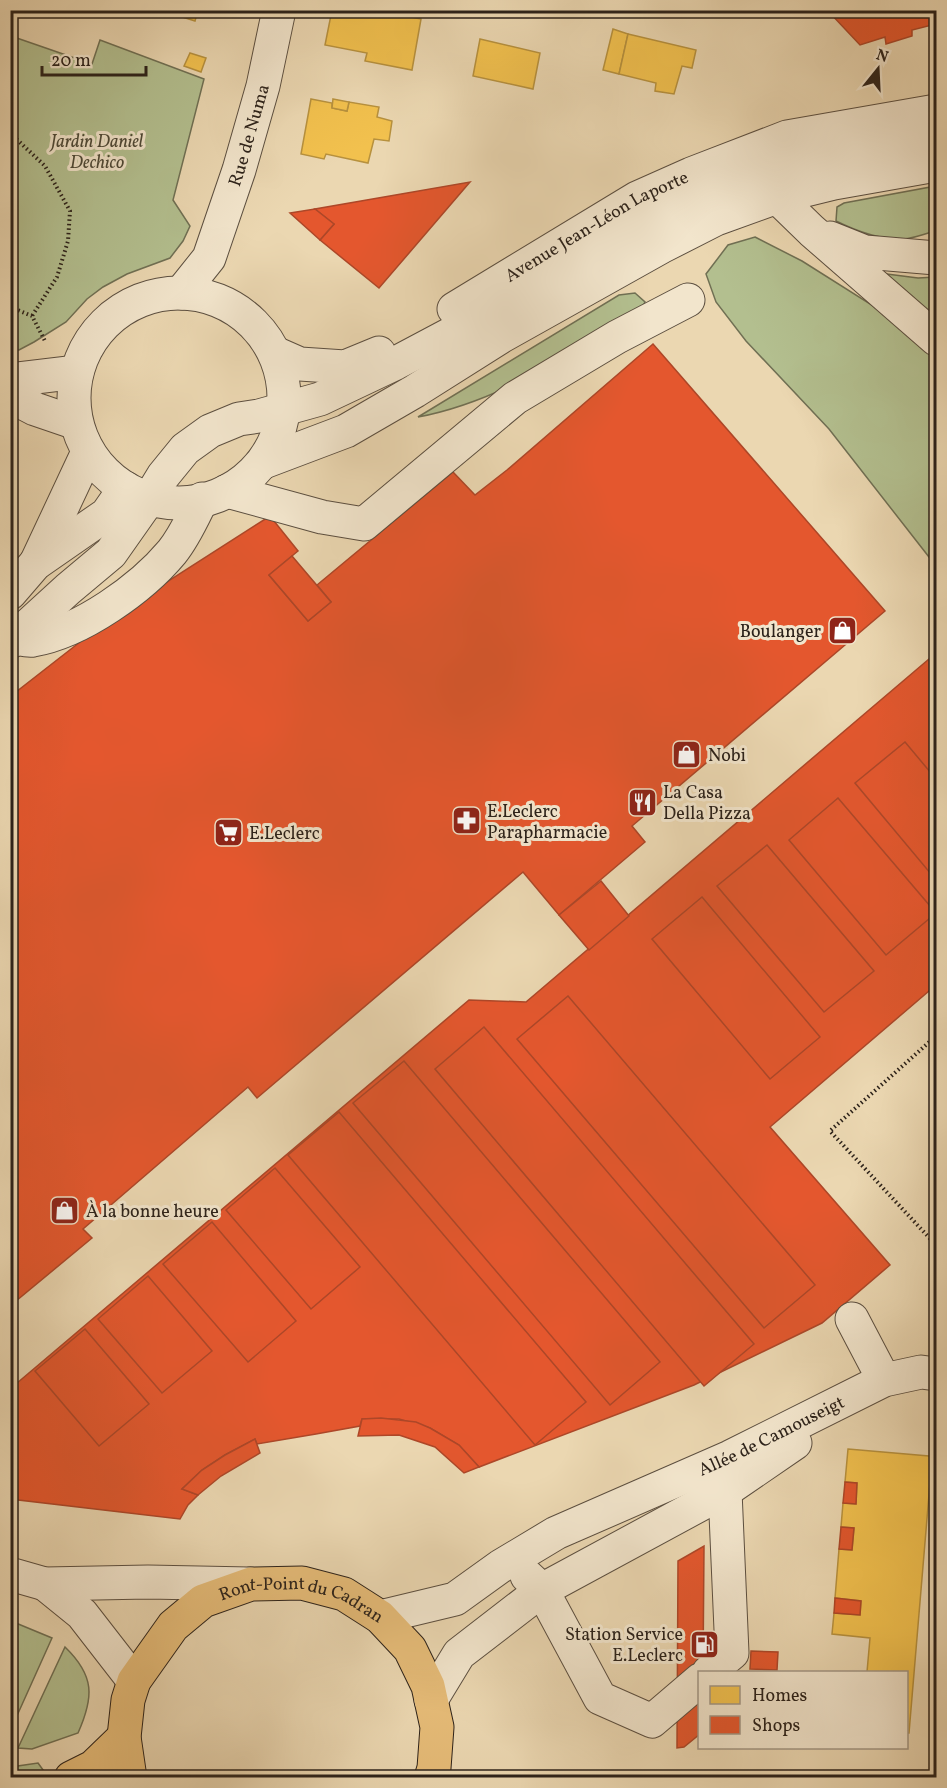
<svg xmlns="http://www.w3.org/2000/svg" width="947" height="1788" viewBox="0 0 947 1788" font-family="Vollkorn,serif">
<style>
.green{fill:#b3bf8f;stroke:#707054;stroke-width:1.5}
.homes{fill:#f2c14e;stroke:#b7913e;stroke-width:1.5}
.shops{fill:#e4572e;stroke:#ad4728;stroke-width:1.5}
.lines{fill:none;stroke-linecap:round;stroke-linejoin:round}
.minor-casing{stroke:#5c4f40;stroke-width:35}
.major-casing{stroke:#2c221a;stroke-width:35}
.path{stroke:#2c221a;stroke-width:4;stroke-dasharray:1.5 3;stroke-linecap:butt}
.minor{stroke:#f2e5cc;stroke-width:33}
.major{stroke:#e6bc78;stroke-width:33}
.labels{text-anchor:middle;stroke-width:6;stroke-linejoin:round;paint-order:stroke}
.street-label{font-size:18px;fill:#2c221a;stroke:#f2e5cc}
.park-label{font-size:18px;font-style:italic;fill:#4e4937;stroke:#f2e5cc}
.poi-label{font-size:18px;fill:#2c221a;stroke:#f2e5cc;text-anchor:start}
</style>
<rect width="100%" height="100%" fill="#ebd7b1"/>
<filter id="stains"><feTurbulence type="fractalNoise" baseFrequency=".00333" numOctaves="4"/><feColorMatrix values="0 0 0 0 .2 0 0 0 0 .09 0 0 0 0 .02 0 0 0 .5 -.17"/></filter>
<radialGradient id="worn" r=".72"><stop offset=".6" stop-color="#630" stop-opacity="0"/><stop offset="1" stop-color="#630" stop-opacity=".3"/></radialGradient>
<!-- green -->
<g class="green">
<polygon points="11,36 92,64 100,40 204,79 173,200 190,226 183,241 170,258 127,274 103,287 87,299 66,322 34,342 19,350 10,350"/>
<path d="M936 186V231C926 233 915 238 904 239 882 240 856 231 836 221L837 207 844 203Z"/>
<polygon points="755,237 802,261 883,312 936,354 936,566 829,429 746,341 716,302 706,274 728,245"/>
<polygon points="879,273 918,278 936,277 936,321"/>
<path d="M635 293 645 302 638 315C568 355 498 402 418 417L619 295Z"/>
<polygon points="11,1621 52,1638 11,1729"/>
<path d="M65 1647C95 1676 94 1697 78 1733L32 1749 18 1748Z"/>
<polygon points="38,1763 46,1774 29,1777 11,1777 11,1767"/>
</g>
<!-- homes -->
<g class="homes">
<polygon points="178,10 198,10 195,21 176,15"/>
<polygon points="332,10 376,10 421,19 412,70 365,61 367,53 325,45"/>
<polygon points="613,29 628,34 619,74 603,70"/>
<polygon points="628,34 696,50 692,68 682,66 674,94 655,91 656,83 619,74"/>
<polygon points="480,39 540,53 533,89 473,76"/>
<polygon points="190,53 206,58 201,72 184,66"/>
<polygon points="311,99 332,103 332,108 347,111 349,102 379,107 377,117 392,121 389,141 374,139 368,163 326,154 324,159 301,154"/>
<polygon points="333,99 349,102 347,111 332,108"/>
<polygon points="848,1449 929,1456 932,1459 909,1733 906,1733 906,1672 867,1672 870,1638 832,1634 834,1613 860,1615 861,1601 835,1598 839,1549 852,1550 854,1528 841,1527 843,1503 856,1504 857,1483 845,1482"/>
</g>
<!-- shops -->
<g class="shops">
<polygon points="829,10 936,10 936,24 912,30 912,36 886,44 885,37 860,45 829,12"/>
<polygon points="470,182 379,288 320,240 334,224 315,209"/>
<polygon points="315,209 334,224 320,240 290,213"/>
<polygon points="653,344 885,611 632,826 645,842 559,915 523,872 257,1098 248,1087 83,1229 92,1238 10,1306 10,701 16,692 112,617 270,516 298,551 269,575 308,621 331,602 317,585 453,472 475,495 507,470"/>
<polygon points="292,556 331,602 308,621 269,575"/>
<polygon points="936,653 936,985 770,1127 890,1265 822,1323 694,1385 479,1467 459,1445 430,1428 399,1419 362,1419 360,1426 316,1434 257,1444 255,1439 225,1455 202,1470 182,1489 198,1495 188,1505 180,1519 10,1499 10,1389 469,1000 526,1002"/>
<polygon points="905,742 936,779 936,880 855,783"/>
<polygon points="838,798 936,913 886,955 789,840"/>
<polygon points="767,845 874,971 824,1012 717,886"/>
<polygon points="601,881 629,916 589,950 559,915"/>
<polygon points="702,897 820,1037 770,1079 652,939"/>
<polygon points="568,996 815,1285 764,1328 517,1039"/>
<polygon points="484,1027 754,1344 704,1386 435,1069"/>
<polygon points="404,1061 660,1362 610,1405 353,1103"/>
<polygon points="339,1112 586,1402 535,1445 288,1155"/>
<polygon points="275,1168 360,1267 311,1309 226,1210"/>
<polygon points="212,1222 296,1321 248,1362 163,1264"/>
<polygon points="148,1276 212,1351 162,1393 98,1319"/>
<polygon points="85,1329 149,1404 99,1446 35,1371"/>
<polygon points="381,1418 416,1422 430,1428 459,1445 479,1467 464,1473 435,1447 399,1435 358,1436 362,1419"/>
<polygon points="255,1439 260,1453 221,1476 198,1495 182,1489 202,1470 225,1455"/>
<polygon points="845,1482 857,1483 856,1504 843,1503"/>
<polygon points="841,1527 854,1528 852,1550 839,1549"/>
<polygon points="704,1546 703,1672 700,1672 700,1734 684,1747 677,1748 678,1561"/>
<polygon points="835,1598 861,1601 860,1615 834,1613"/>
<polygon points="751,1651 778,1652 777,1670 750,1669"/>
</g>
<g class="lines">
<defs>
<g id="minor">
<polyline points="777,197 812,231 936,339"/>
<polyline points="830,238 865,252 936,258"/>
<path id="s1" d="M181 293 209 258 239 170 263 86 279 10"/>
<circle cx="179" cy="398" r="105"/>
<path id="s2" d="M454 309 637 198 691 174 787 137 936 111"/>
<polyline points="275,353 300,364 345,367 379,353"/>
<polyline points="10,380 77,372"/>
<polyline points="10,396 35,409 76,423"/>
<polyline points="264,462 346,431 415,391 502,336 661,247 716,219 777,197 834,183 936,165"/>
<polyline points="227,491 322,517 364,524 515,398 617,337 688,300"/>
<polyline points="36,563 88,452"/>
<polyline points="10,593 35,564 107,514 125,488"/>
<path d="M15 638C21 639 28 641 33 640 81 632 142 588 172 552 185 536 193 517 202 499"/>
<polyline points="10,642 68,589 111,553 149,499 163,476 185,449 210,431 239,419 259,416 320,399 396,363 509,303 710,190 808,157 936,136"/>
<polyline points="852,1319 884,1380"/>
<polyline points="705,1491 725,1491 732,1653 709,1672"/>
<polyline points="10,1574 45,1584 148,1582 250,1584"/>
<polyline points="527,1576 542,1590 600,1698 652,1721 700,1680"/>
<polyline points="45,1584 82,1614 134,1681"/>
<path id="s3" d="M380 1617 455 1599 501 1566 556 1533 730 1457 884 1380 921 1372 936 1374"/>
<polyline points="431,1700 459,1654 542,1590 725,1491 795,1443"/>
</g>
<g id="major">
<polyline points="71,1778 93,1767 124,1737"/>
<path id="s4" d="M130 1778 124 1737 128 1700 134 1681 173 1626 203 1601 251 1584 302 1583 344 1594 380 1617 410 1649 428 1686 437 1727 434 1768 431 1778"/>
</g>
</defs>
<!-- minor casing -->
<use href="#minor" class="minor-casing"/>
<!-- major casing -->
<use href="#major" class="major-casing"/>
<!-- path -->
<g class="path">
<polyline points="10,133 45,166 70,211 68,241 57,277 32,316"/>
<polyline points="10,307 32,316 45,341"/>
<polyline points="936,1036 830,1131 936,1245"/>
</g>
<!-- minor -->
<use href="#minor" class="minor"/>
<!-- major -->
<use href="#major" class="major"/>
</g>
<!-- icons -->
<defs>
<symbol id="shop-square" viewBox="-11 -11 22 22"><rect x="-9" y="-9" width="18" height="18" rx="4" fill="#8f2418" stroke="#f2e5cc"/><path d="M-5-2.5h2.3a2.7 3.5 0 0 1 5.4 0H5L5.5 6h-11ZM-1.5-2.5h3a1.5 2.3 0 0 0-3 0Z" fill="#fff"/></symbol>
<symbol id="restaurant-square" viewBox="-11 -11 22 22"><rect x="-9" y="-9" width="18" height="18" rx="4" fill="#8f2418" stroke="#f2e5cc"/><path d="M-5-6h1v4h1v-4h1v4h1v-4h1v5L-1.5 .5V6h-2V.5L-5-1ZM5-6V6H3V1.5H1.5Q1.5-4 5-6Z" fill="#fff"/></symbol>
<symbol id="pharmacy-square" viewBox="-11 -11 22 22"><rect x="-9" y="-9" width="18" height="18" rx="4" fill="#8f2418" stroke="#f2e5cc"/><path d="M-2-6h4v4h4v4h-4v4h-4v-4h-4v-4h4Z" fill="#fff"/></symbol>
<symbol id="supermarket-square" viewBox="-11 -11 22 22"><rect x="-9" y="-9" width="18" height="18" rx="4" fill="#8f2418" stroke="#f2e5cc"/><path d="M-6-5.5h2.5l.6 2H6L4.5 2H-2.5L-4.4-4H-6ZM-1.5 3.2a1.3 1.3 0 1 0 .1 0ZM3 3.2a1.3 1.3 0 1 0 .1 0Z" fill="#fff"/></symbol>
<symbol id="fuel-square" viewBox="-11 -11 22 22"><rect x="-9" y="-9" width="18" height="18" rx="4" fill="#8f2418" stroke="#f2e5cc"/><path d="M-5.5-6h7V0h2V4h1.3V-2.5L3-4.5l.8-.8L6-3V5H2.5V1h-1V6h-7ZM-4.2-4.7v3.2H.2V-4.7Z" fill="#fff"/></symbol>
</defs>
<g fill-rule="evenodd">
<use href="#shop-square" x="826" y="614" width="33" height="33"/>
<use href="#shop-square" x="670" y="738" width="33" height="33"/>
<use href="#restaurant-square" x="626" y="786" width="33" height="33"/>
<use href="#pharmacy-square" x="450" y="804" width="33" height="33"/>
<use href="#supermarket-square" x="212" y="816" width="33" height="33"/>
<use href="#shop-square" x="48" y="1194" width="33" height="33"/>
<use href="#fuel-square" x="688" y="1628" width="33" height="33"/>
</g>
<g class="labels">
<!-- street labels -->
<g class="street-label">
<text dy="6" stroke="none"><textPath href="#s1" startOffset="174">Rue de Numa</textPath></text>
<text dy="6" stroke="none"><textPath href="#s2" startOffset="165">Avenue Jean-Léon Laporte</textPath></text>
<text dy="6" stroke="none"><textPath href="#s3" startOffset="434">Allée de Camouseigt</textPath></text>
<text dy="6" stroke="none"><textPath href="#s4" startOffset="309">Ront-Point du Cadran</textPath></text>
</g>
<!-- park labels -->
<g class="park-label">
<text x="97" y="147">Jardin Daniel<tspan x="97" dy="21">Dechico</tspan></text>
</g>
<!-- poi labels -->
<g class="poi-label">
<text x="821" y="637" text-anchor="end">Boulanger</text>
<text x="708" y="761">Nobi</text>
<text x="663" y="798">La Casa<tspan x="663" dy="21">Della Pizza</tspan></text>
<text x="487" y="817">E.Leclerc<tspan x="487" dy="21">Parapharmacie</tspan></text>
<text x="249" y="839">E.Leclerc</text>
<text x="86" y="1217">À la bonne heure</text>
<text x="683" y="1640" text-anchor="end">Station Service<tspan x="683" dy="21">E.Leclerc</tspan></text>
</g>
</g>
<!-- margin -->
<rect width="947" height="1788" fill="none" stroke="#ebd7b1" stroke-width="36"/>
<rect x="12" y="12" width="923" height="1764" fill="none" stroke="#2c221a" stroke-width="3"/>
<rect x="18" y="18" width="911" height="1752" fill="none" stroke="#2c221a" stroke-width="1.5"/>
<!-- legend -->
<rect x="698" y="1671" width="210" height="78" fill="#f2e5cc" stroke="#a39785" stroke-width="1.5"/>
<rect x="710" y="1686" width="30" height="18" fill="#f2c14e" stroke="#a39785" stroke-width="1.5"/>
<text x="752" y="1701" font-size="18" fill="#2c221a">Homes</text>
<rect x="710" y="1716" width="30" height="18" fill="#e4572e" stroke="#a39785" stroke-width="1.5"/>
<text x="752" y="1731" font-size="18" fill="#2c221a">Shops</text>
<!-- north arrow -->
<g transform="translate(878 69) rotate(18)" stroke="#f2e5cc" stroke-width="4.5" paint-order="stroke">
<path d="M0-4.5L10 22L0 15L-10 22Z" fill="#2c221a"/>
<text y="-9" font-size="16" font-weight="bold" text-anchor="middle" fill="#2c221a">N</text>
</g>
<!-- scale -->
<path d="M42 66v9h104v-9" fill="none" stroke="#2c221a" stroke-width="3"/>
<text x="51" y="66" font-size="18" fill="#2c221a" stroke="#f2e5cc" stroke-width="4.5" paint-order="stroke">20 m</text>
<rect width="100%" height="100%" filter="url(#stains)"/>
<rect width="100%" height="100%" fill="url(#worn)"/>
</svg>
